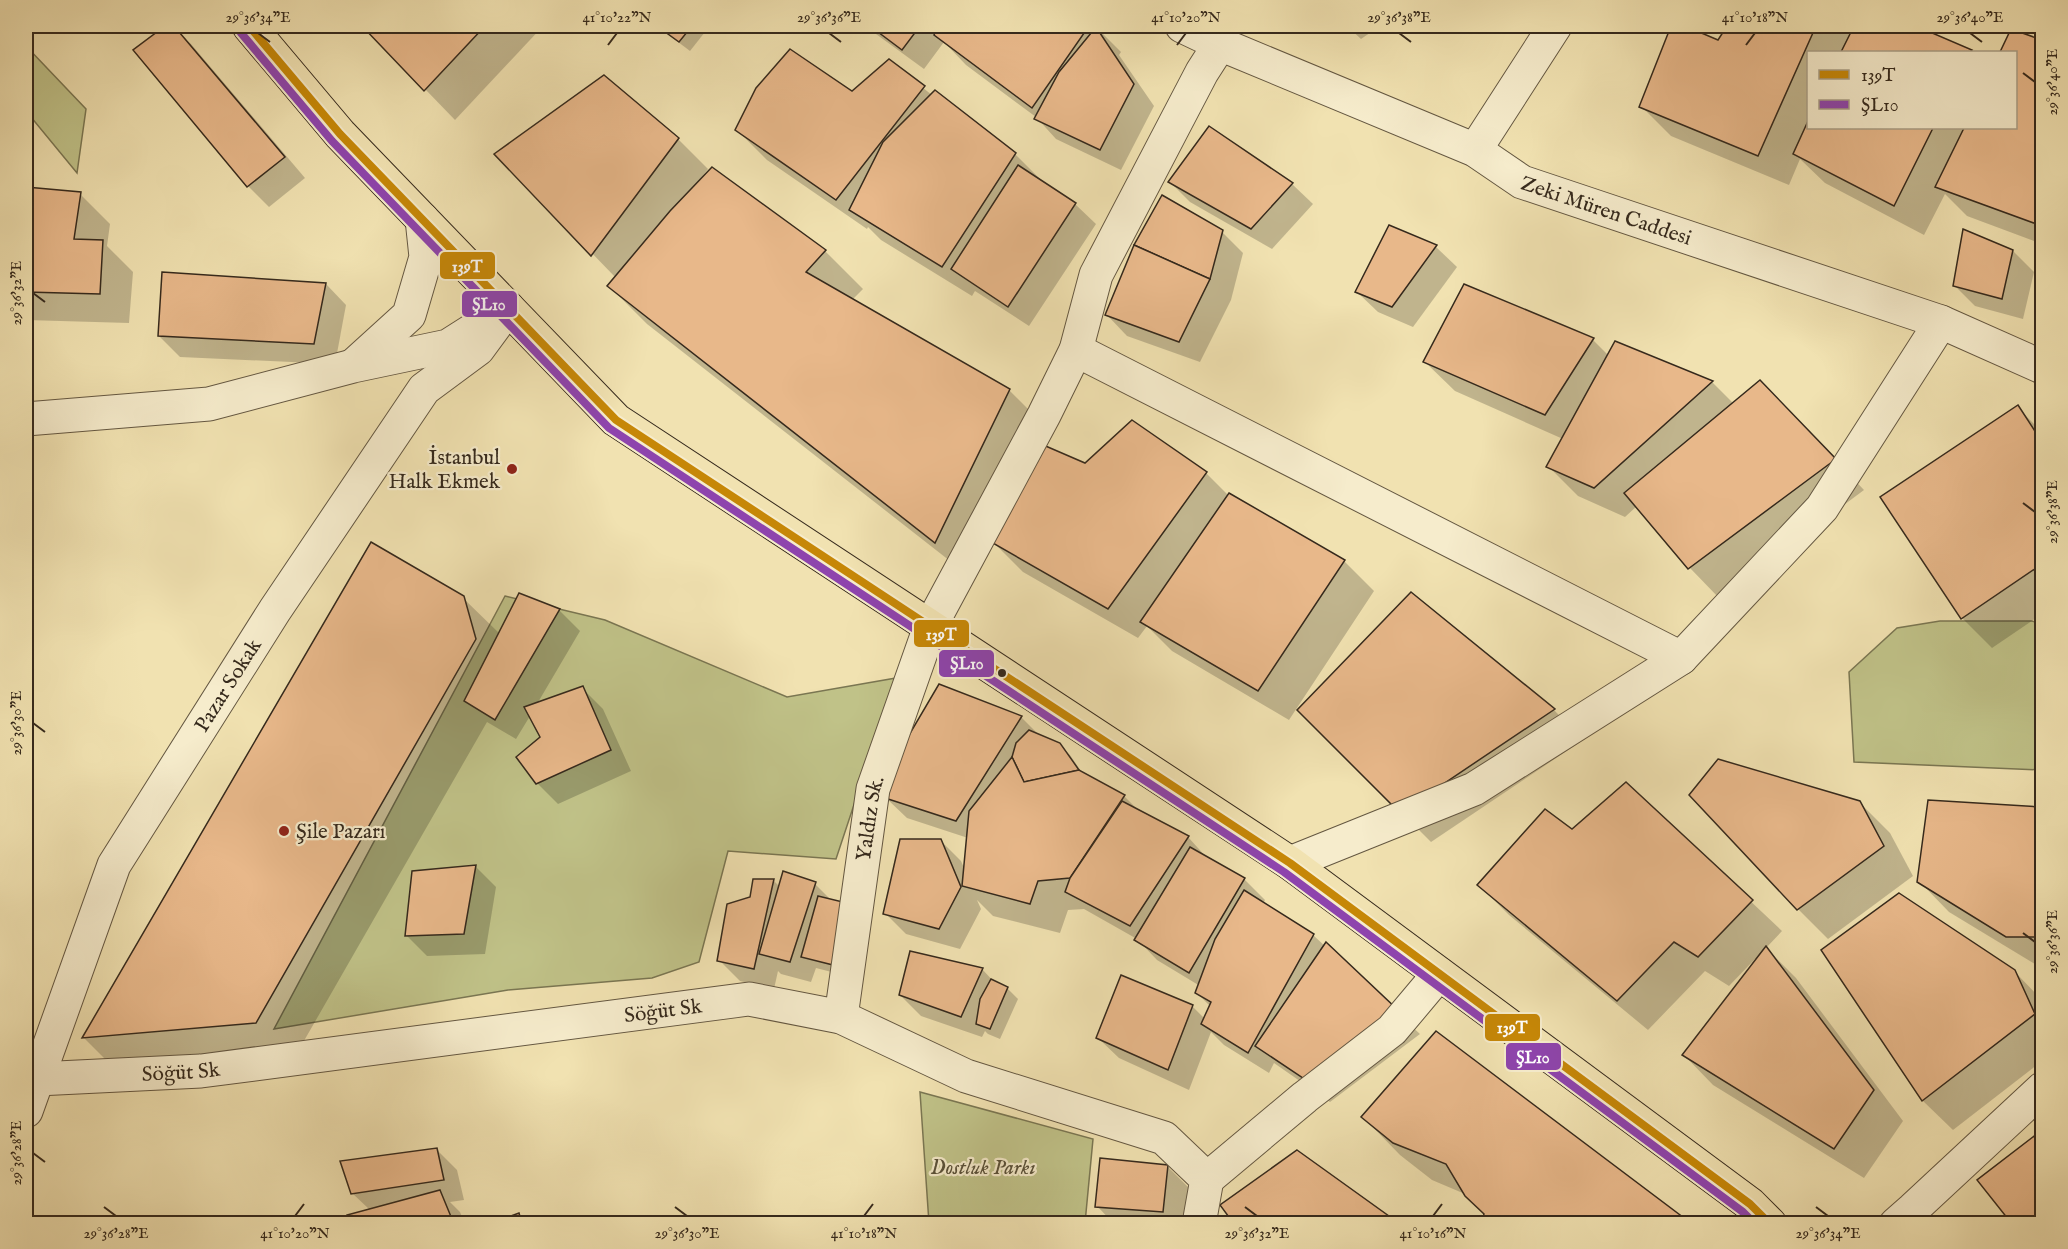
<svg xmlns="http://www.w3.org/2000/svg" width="2068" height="1249" viewBox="0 0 2068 1249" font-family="'IM FELL English',serif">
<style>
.green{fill:#c0c288;stroke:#7a7652;stroke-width:1.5}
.shadow{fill:#0003}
.building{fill:#e8b88a;stroke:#35291c;stroke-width:1.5}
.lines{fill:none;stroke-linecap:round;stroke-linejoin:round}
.minor-casing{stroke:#645741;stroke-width:35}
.tertiary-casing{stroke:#645741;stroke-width:35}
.primary-casing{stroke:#35291c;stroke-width:35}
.minor{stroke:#f6eccc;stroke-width:33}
.tertiary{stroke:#f6eccc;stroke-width:33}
.primary{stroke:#f1e2b1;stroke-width:33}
.bus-1-casing{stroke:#f6eccc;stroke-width:12}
.bus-2-casing{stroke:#f6eccc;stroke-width:12}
.bus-1{stroke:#c68707;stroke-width:8}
.bus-2{stroke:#8e44ad;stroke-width:8}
.ticks{fill:none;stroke:#35291c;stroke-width:2}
.poi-dot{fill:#8f2418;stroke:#f6eccc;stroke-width:2}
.bus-dot{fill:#35291c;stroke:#f6eccc;stroke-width:2}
.labels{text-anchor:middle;stroke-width:4.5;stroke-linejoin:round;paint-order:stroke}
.street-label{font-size:21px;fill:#35291c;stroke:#f6eccc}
.poi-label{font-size:21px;fill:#35291c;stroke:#f6eccc;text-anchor:end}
.park-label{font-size:21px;font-style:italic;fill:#584f37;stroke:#f6eccc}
.line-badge{stroke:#f6eccc;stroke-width:2}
.badge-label{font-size:16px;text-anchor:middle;font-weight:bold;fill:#fff}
.neatline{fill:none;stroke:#35291c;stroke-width:2}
.ticks-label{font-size:15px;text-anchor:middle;fill:#35291c}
</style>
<rect width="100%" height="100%" fill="#f1e2b1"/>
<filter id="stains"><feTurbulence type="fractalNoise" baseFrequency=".00333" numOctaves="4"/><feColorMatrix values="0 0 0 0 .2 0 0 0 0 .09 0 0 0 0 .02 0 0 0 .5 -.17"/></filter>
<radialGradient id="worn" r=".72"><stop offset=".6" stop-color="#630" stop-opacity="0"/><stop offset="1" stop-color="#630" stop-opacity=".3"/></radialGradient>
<!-- green -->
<g class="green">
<polygon points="26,46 86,109 77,173 26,111"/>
<polygon points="505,596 605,620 787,697 896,678 836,859 728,851 699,962 652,978 508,990 274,1029"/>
<polygon points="1940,621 2031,621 2042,623 2042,770 1854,762 1849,672 1897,628"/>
<polygon points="920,1092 1093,1139 1085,1223 929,1223"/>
</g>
<!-- shadow -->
<g class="shadow">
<polygon points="167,26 172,26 191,44 305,178 269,207 248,186 135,51"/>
<polygon points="364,26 543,26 455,120"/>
<polygon points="657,26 705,26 705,32 690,51"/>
<polygon points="865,26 1095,26 1121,52 1119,55 1154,106 1121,170 1056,139 1036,117 966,65 944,42 924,69"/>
<polygon points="1347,26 1380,26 1361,39"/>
<polygon points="1673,26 1682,26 1719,42 1729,26 1845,26 1852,33 1856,26 1913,26 1972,52 1808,52 1808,128 2016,128 2016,52 2001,52 2012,31 2042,41 2042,244 1967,216 1945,194 1924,235 1825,183 1800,159 1789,185 1671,136 1641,106"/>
<polygon points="889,61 932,95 1015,154 1044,183 1075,204 1096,224 1029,326 975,291 972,296 881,240 868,227 867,229 767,160 737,130 852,93"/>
<polygon points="603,77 678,139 708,169 701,178 703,179 713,169 825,251 863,289 852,300 1009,390 1046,427 1010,501 1085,465 1206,473 1229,496 1344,561 1374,591 1289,720 1172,651 1147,626 1138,638 1023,572 991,540 973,579 647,324 609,286 616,278 496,154"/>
<polygon points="1170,182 1292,184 1313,204 1272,249 1190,202"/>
<polygon points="26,189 80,194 110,224 107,246 133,272 129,323 26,320"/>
<polygon points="1390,227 1436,247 1457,267 1413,327 1378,312 1357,292"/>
<polygon points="1222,232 1243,253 1231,300 1200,362 1127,336 1107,315"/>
<polygon points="2013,251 2034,272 2023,319 1975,306 1954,285"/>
<polygon points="326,284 346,305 335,364 180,357 159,336"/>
<polygon points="1593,340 1609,356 1616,343 1712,382 1734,404 1790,412 1864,490 1719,598 1690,568 1637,506 1625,517 1578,496 1548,466 1563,439 1455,391 1425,362"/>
<polygon points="26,341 27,385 26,385"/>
<polygon points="2017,407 2042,432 2042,614 1992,648 1962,618"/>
<polygon points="371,544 463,598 500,634 559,610 580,631 537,704 582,688 603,709 631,771 558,804 537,783 542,738 530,716 516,739 487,722 293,1060 121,1075 84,1038"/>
<polygon points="1411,594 1554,710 1583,740 1431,842 1299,710"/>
<polygon points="939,686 1021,717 1040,736 1059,744 1070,755 1083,774 1124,796 1140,812 1188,837 1208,859 1244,879 1265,900 1263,904 1313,935 1420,1034 1330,1102 1274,1063 1269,1073 1224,1045 1211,1032 1189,1090 1119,1058 1098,1038 1192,1006 1205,1019 1211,1007 1197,993 1200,986 1157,960 1137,939 1084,909 1068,910 1060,933 993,916 977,900 981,909 960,949 906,934 885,913 940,840 961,861 965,870 968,838 907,818 886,798"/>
<polygon points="1626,784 1782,931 1766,948 1796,978 1903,1121 1864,1178 1713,1085 1684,1055 1757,960 1755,959 1729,986 1705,971 1648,1030 1509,915 1479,885 1572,831"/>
<polygon points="1929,802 2042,809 2042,966 2038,966 1949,912 1919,881"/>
<polygon points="1860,803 1890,833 1913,876 1828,939 1798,909"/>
<polygon points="475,866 496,887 485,954 427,956 406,935"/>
<polygon points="773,880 780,887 815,884 832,901 847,976 816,968 811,982 781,974 778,971 774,989 740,981 719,960 751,898"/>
<polygon points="1823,951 2014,971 2042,1000 2042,1061 1953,1130 1923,1101"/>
<polygon points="982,969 995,983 1007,988 1018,999 1000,1039 988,1034 985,1031 982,1037 921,1016 900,995"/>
<polygon points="1363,1117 1689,1224 1486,1215 1465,1194 1432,1180 1400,1155"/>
<polygon points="2042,1132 2042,1224 2015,1224 1979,1181"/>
<polygon points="436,1149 457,1170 464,1200 450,1202 460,1212 465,1224 352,1224 370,1210 352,1193"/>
<polygon points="1167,1166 1188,1187 1185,1224 1114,1224 1097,1206"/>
<polygon points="519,1215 528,1224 495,1224"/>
</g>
<!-- building -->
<g class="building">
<polygon points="165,26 174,26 285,157 247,187 133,50"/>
<polygon points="362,26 485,26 424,91"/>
<polygon points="657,26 692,26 679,42"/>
<polygon points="870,26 920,26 902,50"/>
<polygon points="938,26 1089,26 1032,108 934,35"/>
<polygon points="1671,26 1685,26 1718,40 1727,26 1816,26 1758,156 1639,107"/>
<polygon points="1854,26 1916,26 1972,50 1970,52 1841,52"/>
<polygon points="1096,27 1134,84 1100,150 1034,119 1059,72"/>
<polygon points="2011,29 2042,40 2042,226 1935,187 1964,128 2016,128 2016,52 2000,52"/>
<polygon points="790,49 852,91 889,59 925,86 836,200 735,130 756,88"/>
<polygon points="604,75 679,138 591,256 494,154"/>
<polygon points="935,90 1016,153 942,267 849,210 883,142"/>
<polygon points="1808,121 1808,128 1933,128 1894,206 1793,154"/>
<polygon points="1209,126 1293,183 1251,229 1168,182"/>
<polygon points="1018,165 1076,203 1008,307 951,269"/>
<polygon points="712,167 826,250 806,272 1010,389 935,543 607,286 670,211"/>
<polygon points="26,187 81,192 74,239 103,240 100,294 26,292"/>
<polygon points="1162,195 1223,230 1210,279 1134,245"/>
<polygon points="1389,225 1437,245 1392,307 1355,292"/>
<polygon points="1963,229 2013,250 2002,299 1953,286"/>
<polygon points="1134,245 1210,279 1179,342 1105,315"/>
<polygon points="162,272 326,283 314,344 158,336"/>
<polygon points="1464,284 1594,338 1545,415 1423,362"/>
<polygon points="1615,341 1713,381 1594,488 1546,467"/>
<polygon points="1760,380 1836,459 1688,569 1624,493"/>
<polygon points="2018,405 2042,442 2042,564 1961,619 1880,497"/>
<polygon points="1132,420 1207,472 1108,609 991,542 1041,444 1085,463"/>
<polygon points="1229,493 1345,560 1258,691 1140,622"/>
<polygon points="371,542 464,596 476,639 256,1023 82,1038"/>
<polygon points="1411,592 1555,709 1400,813 1297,710"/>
<polygon points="519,593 560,609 495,720 464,701"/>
<polygon points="939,684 1022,716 956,821 885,798 909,735"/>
<polygon points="583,686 611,750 536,784 516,757 540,737 524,707"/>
<polygon points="1029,730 1060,743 1079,770 1024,782 1012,757 1016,743"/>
<polygon points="1012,757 1024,782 1079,770 1125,795 1070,878 1038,881 1030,904 962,886 969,811"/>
<polygon points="1718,759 1860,801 1884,846 1797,910 1689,795"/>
<polygon points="1626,782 1753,900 1698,957 1674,942 1617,1001 1477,885 1545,809 1572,829"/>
<polygon points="1928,800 2042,807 2042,937 2006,937 1917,882"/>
<polygon points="1122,801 1189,836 1130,926 1065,892 1070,878"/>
<polygon points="900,839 941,839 961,887 939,929 883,914"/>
<polygon points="1190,847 1245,878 1189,973 1134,940"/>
<polygon points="476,865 464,934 405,936 412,871"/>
<polygon points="783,871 816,882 790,962 759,954"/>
<polygon points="753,879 774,879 754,969 717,961 727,904 750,897"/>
<polygon points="1244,890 1314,934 1248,1053 1201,1024 1211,1002 1195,993 1215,939"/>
<polygon points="1899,893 2015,970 2035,1014 1922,1101 1821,950"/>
<polygon points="818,896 847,903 837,966 801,957"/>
<polygon points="1326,942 1400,1012 1309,1082 1255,1046"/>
<polygon points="1766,946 1874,1090 1834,1149 1682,1055"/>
<polygon points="910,951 983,968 961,1017 899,995"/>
<polygon points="1121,975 1193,1005 1168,1070 1096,1038"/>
<polygon points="991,979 1008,987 990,1029 976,1024 980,999"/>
<polygon points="1436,1031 1692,1224 1481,1224 1484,1214 1465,1196 1446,1164 1393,1143 1361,1117"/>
<polygon points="2042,1130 2042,1218 2008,1219 1977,1180"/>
<polygon points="437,1148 444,1180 351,1194 340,1161"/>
<polygon points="1297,1150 1400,1224 1234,1224 1220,1205"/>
<polygon points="1100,1158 1168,1165 1163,1212 1095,1207"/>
<polygon points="440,1190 454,1224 350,1224 347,1215"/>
<polygon points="519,1213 522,1224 490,1224"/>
</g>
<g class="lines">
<defs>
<g id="minor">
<polyline points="1475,150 1555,26"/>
<polyline points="1076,350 1681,658"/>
<polyline points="354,365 409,315 426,257 422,219"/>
<polyline points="26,419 209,404 353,366 448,346 481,325"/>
<polyline points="1290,863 1474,789 1681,658 1822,508 1941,322"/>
<path id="s1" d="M841 1017 873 789 930 627 1044 415 1076 350 1096 275 1202 72 1220 44 1205 26"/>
<path id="s2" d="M37 1079 201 1071 749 999 841 1017 966 1076 1164 1138 1207 1179 1199 1224"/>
<path id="s3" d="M26 1111 114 865 275 610 424 389 478 349 508 308"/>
<polyline points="1207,1179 1305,1097 1392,1030 1439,974"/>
<polyline points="1896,1224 1913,1209 2042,1089"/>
</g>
<g id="tertiary">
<path id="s4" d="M1182 26 1220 44 1475 150 1522 182 1941 322 2042 367"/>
</g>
<polyline id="primary" points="249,26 340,134 616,420 1290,863 1750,1204 1770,1224"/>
</defs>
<!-- minor casing -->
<use href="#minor" class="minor-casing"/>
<!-- tertiary casing -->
<use href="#tertiary" class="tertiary-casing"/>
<!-- primary casing -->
<use href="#primary" class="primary-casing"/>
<!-- minor -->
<use href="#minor" class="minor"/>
<!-- tertiary -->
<use href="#tertiary" class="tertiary"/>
<!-- primary -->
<use href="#primary" class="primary"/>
<defs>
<polyline id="bus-1" points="249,26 340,134 616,420 1290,863 1750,1204 1770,1224"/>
<polyline id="bus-2" points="241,33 332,141 609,428 1284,872 1743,1212 1755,1224"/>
</defs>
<!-- bus-1 casing -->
<use href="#bus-1" class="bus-1-casing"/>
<!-- bus-2 casing -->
<use href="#bus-2" class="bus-2-casing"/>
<!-- bus-1 -->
<use href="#bus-1" class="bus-1"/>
<!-- bus-2 -->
<use href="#bus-2" class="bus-2"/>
</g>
<!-- ticks -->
<path class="ticks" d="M258 33 270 42M829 33 841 42M1399 33 1411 42M1970 33 1982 42M608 45 617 33M1177 45 1186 33M1746 45 1755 33M2023 73 2035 82M33 293 45 302M2023 503 2035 512M33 723 45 732M2023 933 2035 942M33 1153 45 1162M104 1207 116 1216M675 1207 687 1216M1245 1207 1257 1216M1816 1207 1828 1216M295 1216 304 1204M864 1216 873 1204M1433 1216 1442 1204"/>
<!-- markers -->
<g class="poi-dot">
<circle cx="512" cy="469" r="6"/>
<circle cx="284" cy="831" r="6"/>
</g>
<circle class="bus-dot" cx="1002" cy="673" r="5"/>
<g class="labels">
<!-- street labels -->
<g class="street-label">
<text dy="7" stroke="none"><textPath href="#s4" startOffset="464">Zeki Müren Caddesi</textPath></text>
<text dy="7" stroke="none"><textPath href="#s3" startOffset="474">Pazar Sokak</textPath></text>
<text dy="7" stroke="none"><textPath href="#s1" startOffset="201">Yaldız Sk.</textPath></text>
<text dy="7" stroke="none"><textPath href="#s2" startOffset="630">Söğüt Sk</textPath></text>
<text dy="7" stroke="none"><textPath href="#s2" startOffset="144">Söğüt Sk</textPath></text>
</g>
<!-- poi labels -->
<g class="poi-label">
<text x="500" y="464">İstanbul<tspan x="500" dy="24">Halk Ekmek</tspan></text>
<text x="296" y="838" text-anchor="start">Şile Pazarı</text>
</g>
<!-- park labels -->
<g class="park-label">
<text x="983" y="1174">Dostluk Parkı</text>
</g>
</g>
<g class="line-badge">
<rect x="439" y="251" width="57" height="29" rx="6" fill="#c68707"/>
<rect x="461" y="290" width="57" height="28" rx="6" fill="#8e44ad"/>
<rect x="913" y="619" width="57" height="29" rx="6" fill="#c68707"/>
<rect x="938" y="649" width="57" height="29" rx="6" fill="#8e44ad"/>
<rect x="1484" y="1013" width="57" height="29" rx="6" fill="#c68707"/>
<rect x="1505" y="1042" width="57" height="29" rx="6" fill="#8e44ad"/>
</g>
<g class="badge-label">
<text x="467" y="272">139T</text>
<text x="489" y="310">ŞL10</text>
<text x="941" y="640">139T</text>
<text x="967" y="669">ŞL10</text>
<text x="1512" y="1033">139T</text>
<text x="1533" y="1063">ŞL10</text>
</g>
<!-- margin -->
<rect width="2068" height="1249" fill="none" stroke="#f1e2b1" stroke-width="66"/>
<!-- legend -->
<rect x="1807" y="51" width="210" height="78" fill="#f6eccc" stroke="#a99e86" stroke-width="1.5"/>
<rect x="1819" y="70" width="30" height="9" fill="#c68707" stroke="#a99e86" stroke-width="1.5"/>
<text x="1861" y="81" font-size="18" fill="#35291c">139T</text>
<rect x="1819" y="100" width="30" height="9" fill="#8e44ad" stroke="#a99e86" stroke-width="1.5"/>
<text x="1861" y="111" font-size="18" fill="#35291c">ŞL10</text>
<rect x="33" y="33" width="2002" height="1183" class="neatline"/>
<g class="ticks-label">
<text x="258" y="22">29°36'34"E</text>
<text x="617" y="22">41°10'22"N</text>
<text x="829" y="22">29°36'36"E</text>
<text x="1186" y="22">41°10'20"N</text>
<text x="1399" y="22">29°36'38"E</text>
<text x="1755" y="22">41°10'18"N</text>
<text x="1970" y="22">29°36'40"E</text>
<text transform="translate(2052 82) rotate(-90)" y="5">29°36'40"E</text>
<text transform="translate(16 293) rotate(-90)" y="5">29°36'32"E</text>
<text transform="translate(2052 512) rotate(-90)" y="5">29°36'38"E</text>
<text transform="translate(16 723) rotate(-90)" y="5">29°36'30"E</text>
<text transform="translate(2052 942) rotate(-90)" y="5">29°36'36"E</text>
<text transform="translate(16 1153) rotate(-90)" y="5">29°36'28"E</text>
<text x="116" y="1238">29°36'28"E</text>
<text x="295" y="1238">41°10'20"N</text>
<text x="687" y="1238">29°36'30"E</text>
<text x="864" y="1238">41°10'18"N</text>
<text x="1257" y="1238">29°36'32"E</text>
<text x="1433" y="1238">41°10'16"N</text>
<text x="1828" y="1238">29°36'34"E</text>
</g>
<rect width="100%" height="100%" filter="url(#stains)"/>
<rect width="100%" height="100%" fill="url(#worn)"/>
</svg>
